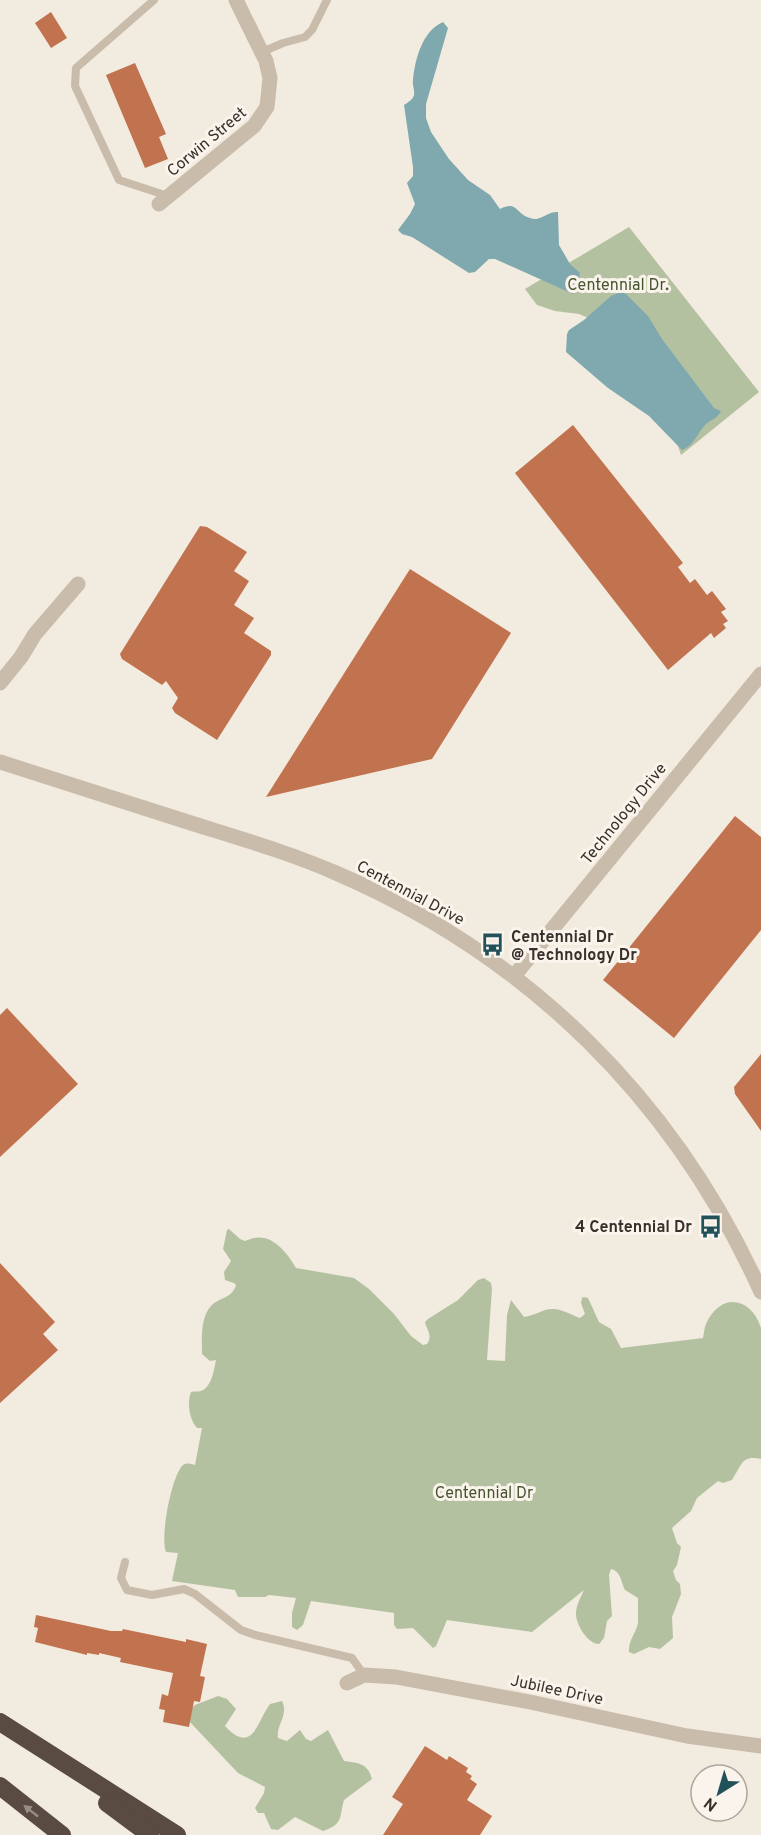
<svg xmlns="http://www.w3.org/2000/svg" width="761" height="1835" viewBox="0 0 761 1835" font-family="Overpass,sans-serif">
<style>
.green{fill:#b4c1a0}
.water{fill:#7fa9ae}
.building{fill:#c1724e}
.lines{fill:none;stroke-linecap:round;stroke-linejoin:round}
.service{stroke:#cabcab;stroke-width:8}
.minor{stroke:#cabcab;stroke-width:15}
.tertiary{stroke:#cabcab;stroke-width:15}
.motorway{stroke:#594a42;stroke-width:18}
.oneway{fill:#998e86}
.labels{text-anchor:middle;stroke-width:6;stroke-linejoin:round;paint-order:stroke}
.street-label{font-size:16px;fill:#38302a;stroke:#faf4ec}
.park-label{font-size:16px;fill:#45562f;stroke:#faf4ec}
.poi-label{font-size:16px;font-weight:bold;fill:#38302a;stroke:#faf4ec;text-anchor:start}
</style>
<rect width="100%" height="100%" fill="#f2ebdf"/>
<!-- green -->
<g class="green">
<polygon points="629,227 759,392 681,455 672,427 600,323 579,314 555,311 537,305 525,289"/>
<path d="M229 1229 240 1239 245 1241C249 1240 251 1238 255 1238 273 1234 289 1255 296 1268L354 1278 369 1289 394 1314 411 1336 423 1345 427 1344C433 1335 427 1331 425 1322L428 1319 458 1300 478 1280 484 1278 491 1283 492 1289 487 1360 505 1361 507 1315 511 1300 524 1317C534 1316 543 1309 552 1309 560 1308 572 1315 580 1318L585 1314 581 1303 582 1298 584 1297 588 1298 599 1322 611 1329 621 1348 703 1338C704 1334 704 1328 706 1324 720 1292 751 1296 761 1328V1459C741 1455 742 1465 732 1480L723 1483 718 1481 697 1498 691 1511 672 1528 677 1543 681 1547 677 1565 673 1571 676 1580 680 1584 681 1594 672 1617 673 1638 660 1649 649 1647 634 1654 629 1652C628 1641 636 1633 638 1623 638 1619 638 1604 638 1598L625 1590C621 1582 621 1571 611 1569L609 1575 612 1616 607 1621 604 1638 599 1644C588 1644 576 1625 576 1614 576 1605 581 1597 584 1590L532 1632 447 1620 436 1646 433 1648 413 1628 397 1629 394 1625V1613L311 1601 303 1625 297 1630 292 1627V1613L296 1598 269 1595 265 1597H238L235 1590 172 1581 178 1553 166 1552C160 1537 171 1479 182 1466 186 1462 191 1464 195 1465L202 1428H197C189 1419 187 1402 191 1392 195 1391 198 1392 201 1391 212 1387 214 1369 216 1360L210 1361 202 1354C202 1339 200 1318 211 1306 219 1297 232 1299 236 1285L234 1283 225 1280 224 1272 231 1261 223 1249 227 1230Z"/>
<path d="M218 1696 227 1699 236 1709 225 1726C253 1756 257 1721 270 1704L282 1701C289 1715 276 1725 278 1738L287 1741 300 1730 306 1739 311 1741 328 1730 344 1761C358 1763 368 1763 372 1779L344 1800C339 1817 344 1824 323 1831L295 1817 278 1830 271 1829 264 1813H258L255 1808 264 1793 265 1787 238 1773 189 1721V1711L195 1705Z"/>
</g>
<!-- water -->
<g class="water">
<path d="M443 22 448 28 426 104V118L431 132 449 159 468 180 490 195 500 209C518 200 515 214 530 218 541 222 547 211 558 212L559 245 570 264 580 273 577 291 573 294 495 259H489L475 272 469 273 412 237 402 234 398 230 410 214 415 204 407 183 413 176V167L404 105C408 102 413 100 414 95 415 90 412 85 413 80 415 60 422 31 443 22Z"/>
<path d="M621 292 626 294 648 316 662 339 714 408 721 411C717 419 712 419 706 424 698 432 693 447 682 450L649 416 608 388 566 352 567 334 569 330 584 320 611 296Z"/>
</g>
<!-- building -->
<g class="building">
<polygon points="51,12 67,38 51,48 35,23"/>
<polygon points="135,63 166,134 159,137 168,159 145,168 106,75"/>
<polygon points="573,425 683,563 678,567 690,583 695,579 707,595 712,591 726,609 721,612 728,621 723,624 726,628 714,638 711,633 668,670 515,473"/>
<polygon points="200,526 207,527 247,552 234,571 249,581 234,605 254,618 244,633 271,651 271,655 217,740 175,713 172,708 178,698 166,681 162,685 122,659 120,654"/>
<polygon points="410,569 511,633 432,759 266,797"/>
<polygon points="735,816 761,837 761,930 674,1038 603,980"/>
<polygon points="7,1008 78,1084 0,1157 0,1015"/>
<polygon points="761,1054 761,1131 735,1094 734,1087"/>
<polygon points="0,1263 55,1322 43,1334 58,1350 0,1403"/>
<polygon points="36,1615 111,1631 122,1631 123,1629 186,1642 186,1639 207,1644 200,1676 205,1677 200,1702 194,1701 189,1727 163,1722 165,1710 159,1709 162,1694 168,1696 173,1673 120,1662 121,1658 99,1653 99,1655 87,1653 87,1655 35,1642 38,1628 34,1627"/>
<polygon points="425,1746 447,1760 449,1756 468,1768 466,1772 472,1776 470,1779 477,1784 467,1800 492,1816 480,1835 383,1835 403,1804 392,1797"/>
</g>
<g class="lines">
<!-- service -->
<g class="service">
<polyline points="154,0 76,68 75,86 119,180 168,196"/>
<polyline points="262,52 283,43 305,37 312,30 327,0"/>
<polyline points="125,1562 121,1578 127,1590 152,1595 184,1589 195,1594 241,1630 255,1635 352,1658 364,1675"/>
</g>
<!-- minor -->
<g class="minor">
<polyline points="159,204 254,126 267,107 270,78 266,61 236,0"/>
<polyline points="0,683 21,657 35,634 78,584"/>
<polyline points="514,976 761,674"/>
<polyline points="347,1683 364,1675 396,1677 530,1702 687,1736 761,1746"/>
</g>
<!-- tertiary -->
<path class="tertiary" d="M0 762C65 783 130 803 194 824 242 839 290 853 336 873 529 956 675 1101 761 1292"/>
<!-- motorway -->
<g class="motorway">
<polyline points="0,1722 177,1835"/>
<polyline points="0,1786 62,1835"/>
<polyline points="107,1803 150,1835"/>
</g>
</g>
<!-- one-way arrows -->
<defs><path id="oneway-solid" d="M-6-.8H1V-3.2L6.5 0L1 3.2V.8H-6Z" transform="scale(1.5)"/></defs>
<use class="oneway" href="#oneway-solid" transform="translate(31 1811) rotate(-142)"/>
<!-- icons -->
<defs>
<symbol id="bus-bare" viewBox="-9 -9 18 18"><path d="M-5-6H5V4H4V6H2V4H-2V6H-4V4H-5ZM-3.5-4V0h7V-4ZM-3.5 1.2v1.5H-2V1.2ZM2 1.2v1.5H3.5V1.2Z" fill="#215159" stroke="#faf4ec" stroke-width="2.5" paint-order="stroke"/></symbol>
</defs>
<g fill-rule="evenodd">
<use href="#bus-bare" x="476" y="928" width="33" height="33"/>
<use href="#bus-bare" x="694" y="1210" width="33" height="33"/>
</g>
<g class="labels">
<!-- street labels -->
<g class="street-label">
<text transform="translate(206 141) rotate(-40)" y="6">Corwin Street</text>
<text transform="translate(623 813) rotate(-51)" y="6">Technology Drive</text>
<text transform="translate(411 892) rotate(28)" y="6">Centennial Drive</text>
<text transform="translate(557 1689) rotate(12)" y="6">Jubilee Drive</text>
</g>
<!-- park labels -->
<g class="park-label">
<text x="618" y="290">Centennial Dr.</text>
<text x="484" y="1498">Centennial Dr</text>
</g>
<!-- poi labels -->
<g class="poi-label">
<text x="511" y="942">Centennial Dr<tspan x="511" dy="18">@ Technology Dr</tspan></text>
<text x="692" y="1232" text-anchor="end">4 Centennial Dr</text>
</g>
</g>
<!-- north arrow -->
<g transform="translate(719 1793) rotate(217)"><circle r="28" fill="#faf4ec" stroke="#aca69e" stroke-width="1.5"/>
<path d="M0-4.5L10 22L0 15L-10 22Z" fill="#215159"/>
<text y="-9" font-size="16" font-weight="bold" text-anchor="middle" fill="#38302a">N</text>
</g>
</svg>
